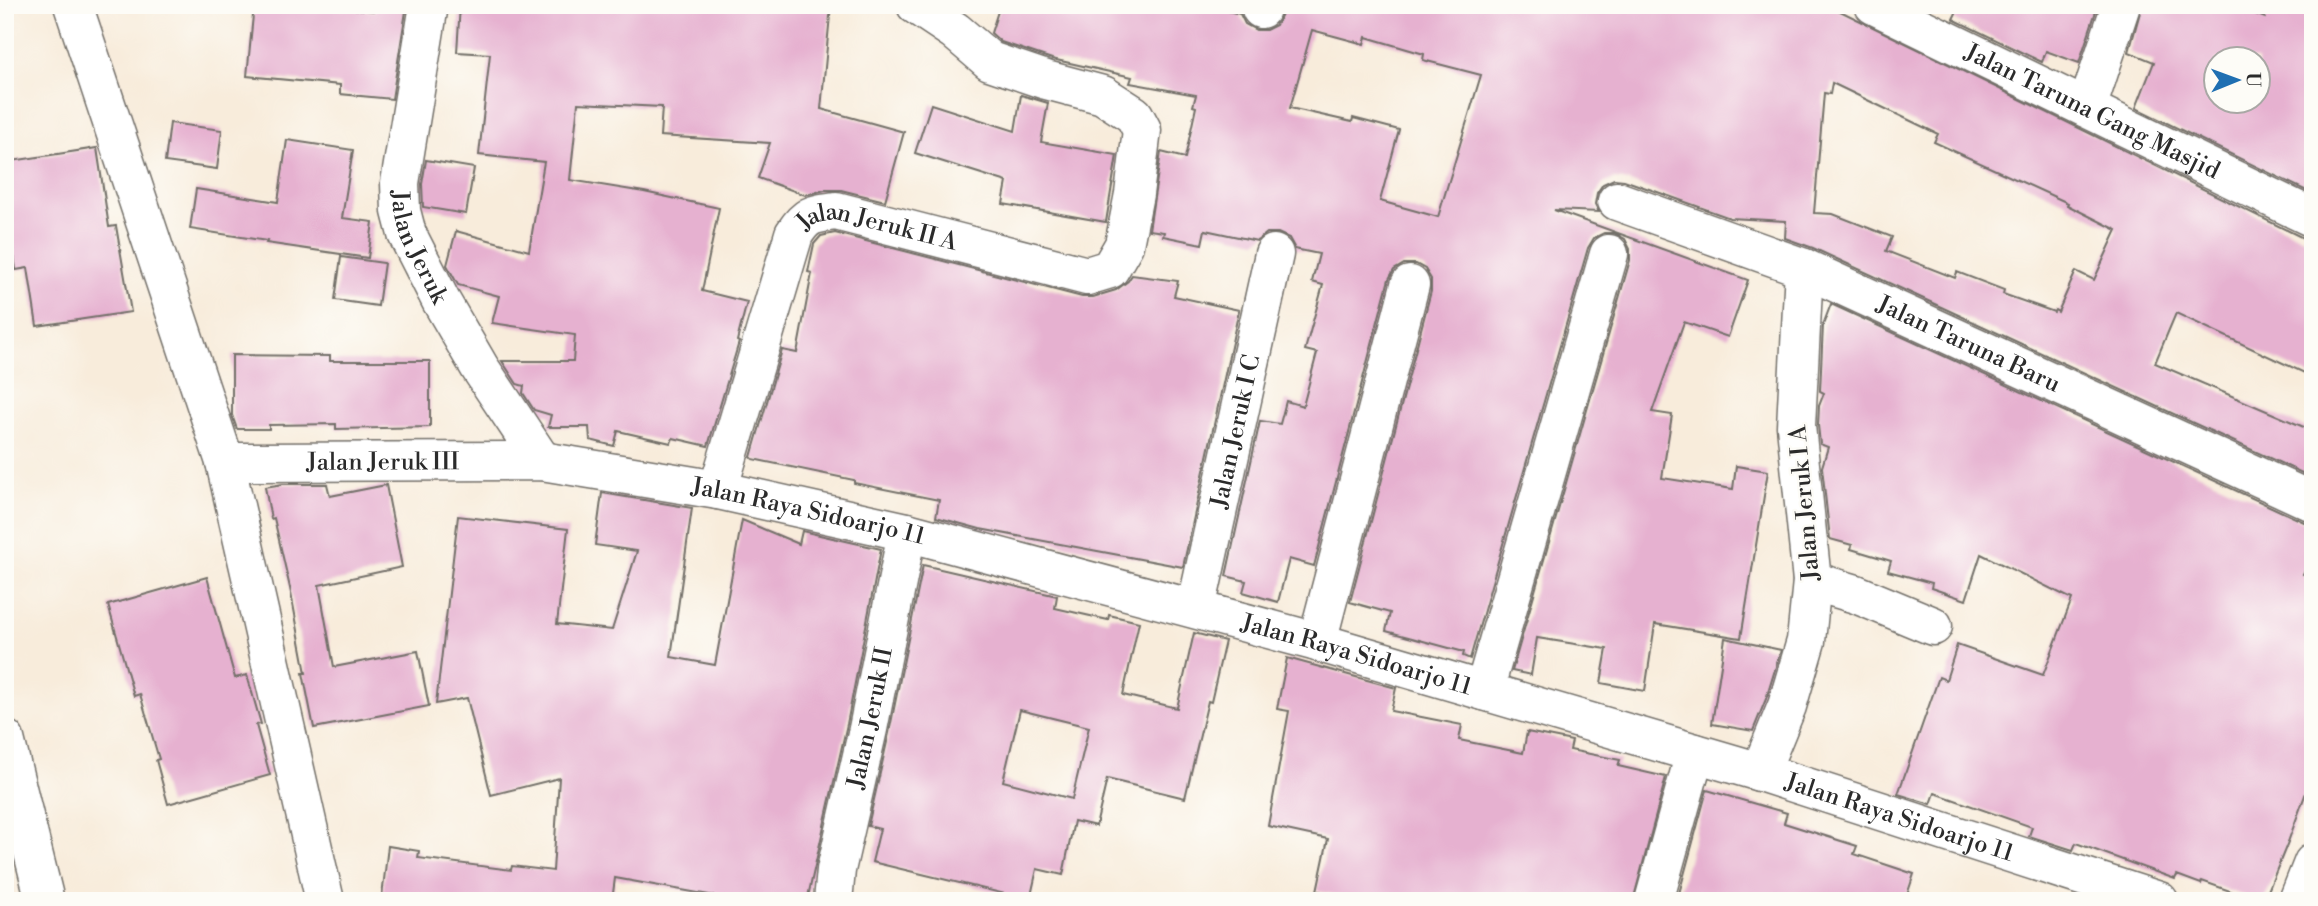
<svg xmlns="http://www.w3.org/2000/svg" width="2318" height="906" viewBox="0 0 2318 906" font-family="'Libre Bodoni',serif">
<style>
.building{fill:#e6b1d0;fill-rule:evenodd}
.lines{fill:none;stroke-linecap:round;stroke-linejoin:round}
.minor-casing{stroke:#736f69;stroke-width:41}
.minor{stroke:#fff;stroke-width:38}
.labels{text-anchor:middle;stroke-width:5;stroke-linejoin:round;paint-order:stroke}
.street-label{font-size:24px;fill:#2b2b2b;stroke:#fdfcf7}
</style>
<rect width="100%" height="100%" fill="#fdfcf7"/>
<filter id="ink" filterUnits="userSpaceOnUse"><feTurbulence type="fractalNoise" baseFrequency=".0143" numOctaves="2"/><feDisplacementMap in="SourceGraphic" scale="14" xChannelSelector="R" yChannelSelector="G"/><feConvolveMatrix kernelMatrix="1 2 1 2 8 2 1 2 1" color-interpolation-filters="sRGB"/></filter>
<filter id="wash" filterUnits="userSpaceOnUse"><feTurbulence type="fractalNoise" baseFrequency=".00686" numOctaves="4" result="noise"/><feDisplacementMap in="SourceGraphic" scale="28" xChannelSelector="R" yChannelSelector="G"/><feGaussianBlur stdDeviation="1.57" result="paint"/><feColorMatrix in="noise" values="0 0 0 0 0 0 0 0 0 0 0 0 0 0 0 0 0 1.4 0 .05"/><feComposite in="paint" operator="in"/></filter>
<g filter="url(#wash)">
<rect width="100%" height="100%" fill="#f8ecdb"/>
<g id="blocks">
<!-- building -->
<g class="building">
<polygon points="254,5 311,5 375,11 375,5 407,5 392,99 340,94 340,85 247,76"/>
<polygon points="460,5 532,8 533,5 831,5 821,109 904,132 885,201 841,190 825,190 805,195 758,178 770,143 660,136 662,107 578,103 570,180 644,192 719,208 702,291 747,302 737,341 739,342 708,446 673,438 671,443 618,431 614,446 590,440 589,427 548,427 551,415 534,410 523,393 524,386 517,384 502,361 573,361 575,335 492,323 499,296 458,285 447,265 456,231 529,251 544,162 479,155 490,54 457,52"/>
<path d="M1000 5H1204L1240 14 1245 24 1256 30H1266L1276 25 1282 14 1283 5H1828L2303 238 2313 240V377L2176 313 2155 363 2313 431V478L1813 248 1785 238 1786 221 1730 218 1624 180 1614 179 1603 184 1597 193 1595 204 1599 212 1554 210 1748 280 1728 337 1684 322 1652 412 1672 415 1662 478 1733 489 1736 466 1768 471 1741 638 1655 624 1645 691 1601 683 1607 649 1537 638 1531 675 1512 671 1630 260V249L1625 239 1614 233H1604L1594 238 1588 248 1470 659 1463 656 1464 652 1386 631 1390 613 1350 602 1431 291V279L1425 269 1416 264H1404L1394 270 1389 279 1314 566 1289 559 1278 602 1243 592 1246 581 1226 576 1260 421 1280 424 1286 401 1303 406 1317 353 1305 350 1323 285 1312 282 1319 254 1295 249 1289 238 1278 233H1267L1257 241 1205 230 1202 244 1163 236 1164 232 1149 230 1161 152 1185 158 1196 107 1193 106 1196 95 1130 83 1132 77 1052 59 1001 42 991 33ZM1312 30 1364 44 1366 37 1424 54 1423 60 1481 75 1438 217 1380 201 1399 130 1353 118 1352 122 1290 108ZM1832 83 1938 134 1934 142 2068 203 2067 205 2117 230 2094 280 2076 271 2058 312 2055 310 2054 312 2003 294 2004 290 1957 272 1955 278 1886 251 1892 237 1833 214 1814 213 1824 93 1830 94Z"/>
<polygon points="1960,5 2098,5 2079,63 2046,51 2042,62 1953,19"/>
<path d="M2142 5H2233L2265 18 2269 5H2313V194L2136 108 2154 62 2129 52ZM2216 60H2258V102H2216Z"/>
<polygon points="1021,95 1048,103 1041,142 1117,155 1106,222 1003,204 1007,182 915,153 931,104 1015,131"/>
<polygon points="170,123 222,130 217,169 165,162"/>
<polygon points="287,140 353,150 342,218 373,222 368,258 266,243 267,241 190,229 196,189 278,202"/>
<polygon points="97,148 109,227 116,226 131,312 37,326 28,268 16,270 5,191 5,162"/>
<polygon points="426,160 474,168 466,214 423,207 422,184"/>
<polygon points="835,233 1082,297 1093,297 1116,290 1128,281 1132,275 1178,281 1174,296 1239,310 1183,567 980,529 936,517 939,500 854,483 854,480 753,459 751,457 782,350 797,353 812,273 808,272 814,244 821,236"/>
<polygon points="341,257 384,263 378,306 335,300"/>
<polygon points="1831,304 2304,522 2313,523 2313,553 2303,574 2313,578 2313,773 2288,842 2264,901 2258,901 2202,881 2201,884 2177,875 2175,879 2076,843 2073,850 2029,836 2032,827 1935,793 1931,804 1898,794 1939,677 1946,680 1957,645 2043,675 2072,599 1981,554 1966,600 1931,588 1932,583 1888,571 1891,561 1851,549 1852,545 1830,539 1822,467 1828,447 1820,444 1818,425 1819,406 1824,393 1820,391 1823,325"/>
<polygon points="232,355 330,356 330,361 430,361 430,427 336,429 336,424 269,425 269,429 237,429 232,415"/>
<polygon points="283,484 327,484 330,496 386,485 402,567 319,585 334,667 418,651 429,706 314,728 303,673 306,673 290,588 274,518 271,519 265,487"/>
<polygon points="602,493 692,508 671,657 715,665 742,520 799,544 802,531 881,549 847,724 807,901 714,901 715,896 615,878 612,901 413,901 382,897 388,846 419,851 418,858 511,870 512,866 553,871 559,778 491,795 467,698 436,704 458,516 568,529 557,624 612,630 637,551 595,545"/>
<path d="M923 565 1057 596 1055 608 1108 620 1109 615 1139 622 1123 695 1177 708 1194 633 1225 641 1211 702 1208 701 1185 798 1107 779 1096 826 1074 821 1063 875 1037 869 1030 900 872 862 880 829 868 826 889 733ZM1020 710 1089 727 1072 799 1003 781Z"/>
<polygon points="207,577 235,678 247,675 261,724 256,725 270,775 168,804 156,760 159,759 140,694 134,696 108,605"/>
<polygon points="1725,638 1781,650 1766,699 1753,731 1712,724"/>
<polygon points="1287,658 1396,688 1391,711 1462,725 1459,740 1523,753 1527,732 1572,741 1570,750 1620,760 1618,766 1666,777 1633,901 1365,901 1317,891 1328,839 1268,826 1289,711 1277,709"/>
<polygon points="1707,790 1787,813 1784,823 1857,846 1854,854 1914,874 1905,901 1677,901"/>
</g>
</g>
</g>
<g filter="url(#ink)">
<use href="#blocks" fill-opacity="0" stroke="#736f69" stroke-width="2"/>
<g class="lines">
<defs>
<g id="minor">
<polyline points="73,5 225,462 325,901"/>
<path id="s1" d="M429 5 400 183 401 211 407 234 441 301 480 368 542 461"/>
<path id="s2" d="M1874 5 2313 218"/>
<polyline points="1261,9 1262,5"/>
<polyline points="2087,108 2121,5"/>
<path id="s3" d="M1617 201 1804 268 2313 502"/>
<path id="s4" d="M225 462 542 461 718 490 907 532 1317 642 1760 772 2159 901"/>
<path id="s5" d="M718 490 794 234C807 214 813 214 836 211L1087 276 1110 269 1124 245 1134 194 1142 130 1134 115 1103 95 1046 80 990 61 955 31 916 5"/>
<polyline points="1812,581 1856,594 1933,626"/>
<path id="s6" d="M1196 609 1274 254"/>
<polyline points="1317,642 1410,285"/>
<polyline points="1484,691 1609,254"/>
<polyline points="5,739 45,901"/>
<polyline points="1760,772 1787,706 1806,641 1812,581 1796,426 1804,268"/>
<path id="s7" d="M833 901 836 870 868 729 907 532"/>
<polyline points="1654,901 1695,753"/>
<polyline points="2298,901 2313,863"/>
</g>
</defs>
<!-- minor casing -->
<use href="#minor" class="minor-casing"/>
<!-- minor -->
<use href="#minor" class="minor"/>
</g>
</g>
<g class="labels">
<!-- street labels -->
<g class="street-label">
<text dy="8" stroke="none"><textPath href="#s2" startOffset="243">Jalan Taruna Gang Masjid</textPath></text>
<text dy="8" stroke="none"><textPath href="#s5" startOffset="360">Jalan Jeruk II A</textPath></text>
<text dy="8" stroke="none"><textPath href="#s1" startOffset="248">Jalan Jeruk</textPath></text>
<text dy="8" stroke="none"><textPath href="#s3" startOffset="380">Jalan Taruna Baru</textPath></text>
<text dy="8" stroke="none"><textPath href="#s6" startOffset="182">Jalan Jeruk I C</textPath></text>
<text dy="8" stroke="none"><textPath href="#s4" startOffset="158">Jalan Jeruk III</textPath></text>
<text transform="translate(1804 503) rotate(-95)" y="8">Jalan Jeruk I A</text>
<text dy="8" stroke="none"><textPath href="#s4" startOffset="588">Jalan Raya Sidoarjo 11</textPath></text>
<text dy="8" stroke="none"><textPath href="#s4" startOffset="1155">Jalan Raya Sidoarjo 11</textPath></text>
<text dy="8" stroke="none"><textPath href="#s7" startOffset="187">Jalan Jeruk II</textPath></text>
<text dy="8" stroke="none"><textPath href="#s4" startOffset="1722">Jalan Raya Sidoarjo 11</textPath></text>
</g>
</g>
<!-- margin -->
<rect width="2318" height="906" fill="none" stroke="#fdfcf7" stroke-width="28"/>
<!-- north arrow -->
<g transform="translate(2237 80) rotate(89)"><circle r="33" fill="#fdfcf7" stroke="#a9a8a5" stroke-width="2"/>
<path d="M0-5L12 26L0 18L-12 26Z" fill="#1f6fb2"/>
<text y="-10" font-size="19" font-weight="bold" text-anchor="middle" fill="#2b2b2b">U</text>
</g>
</svg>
